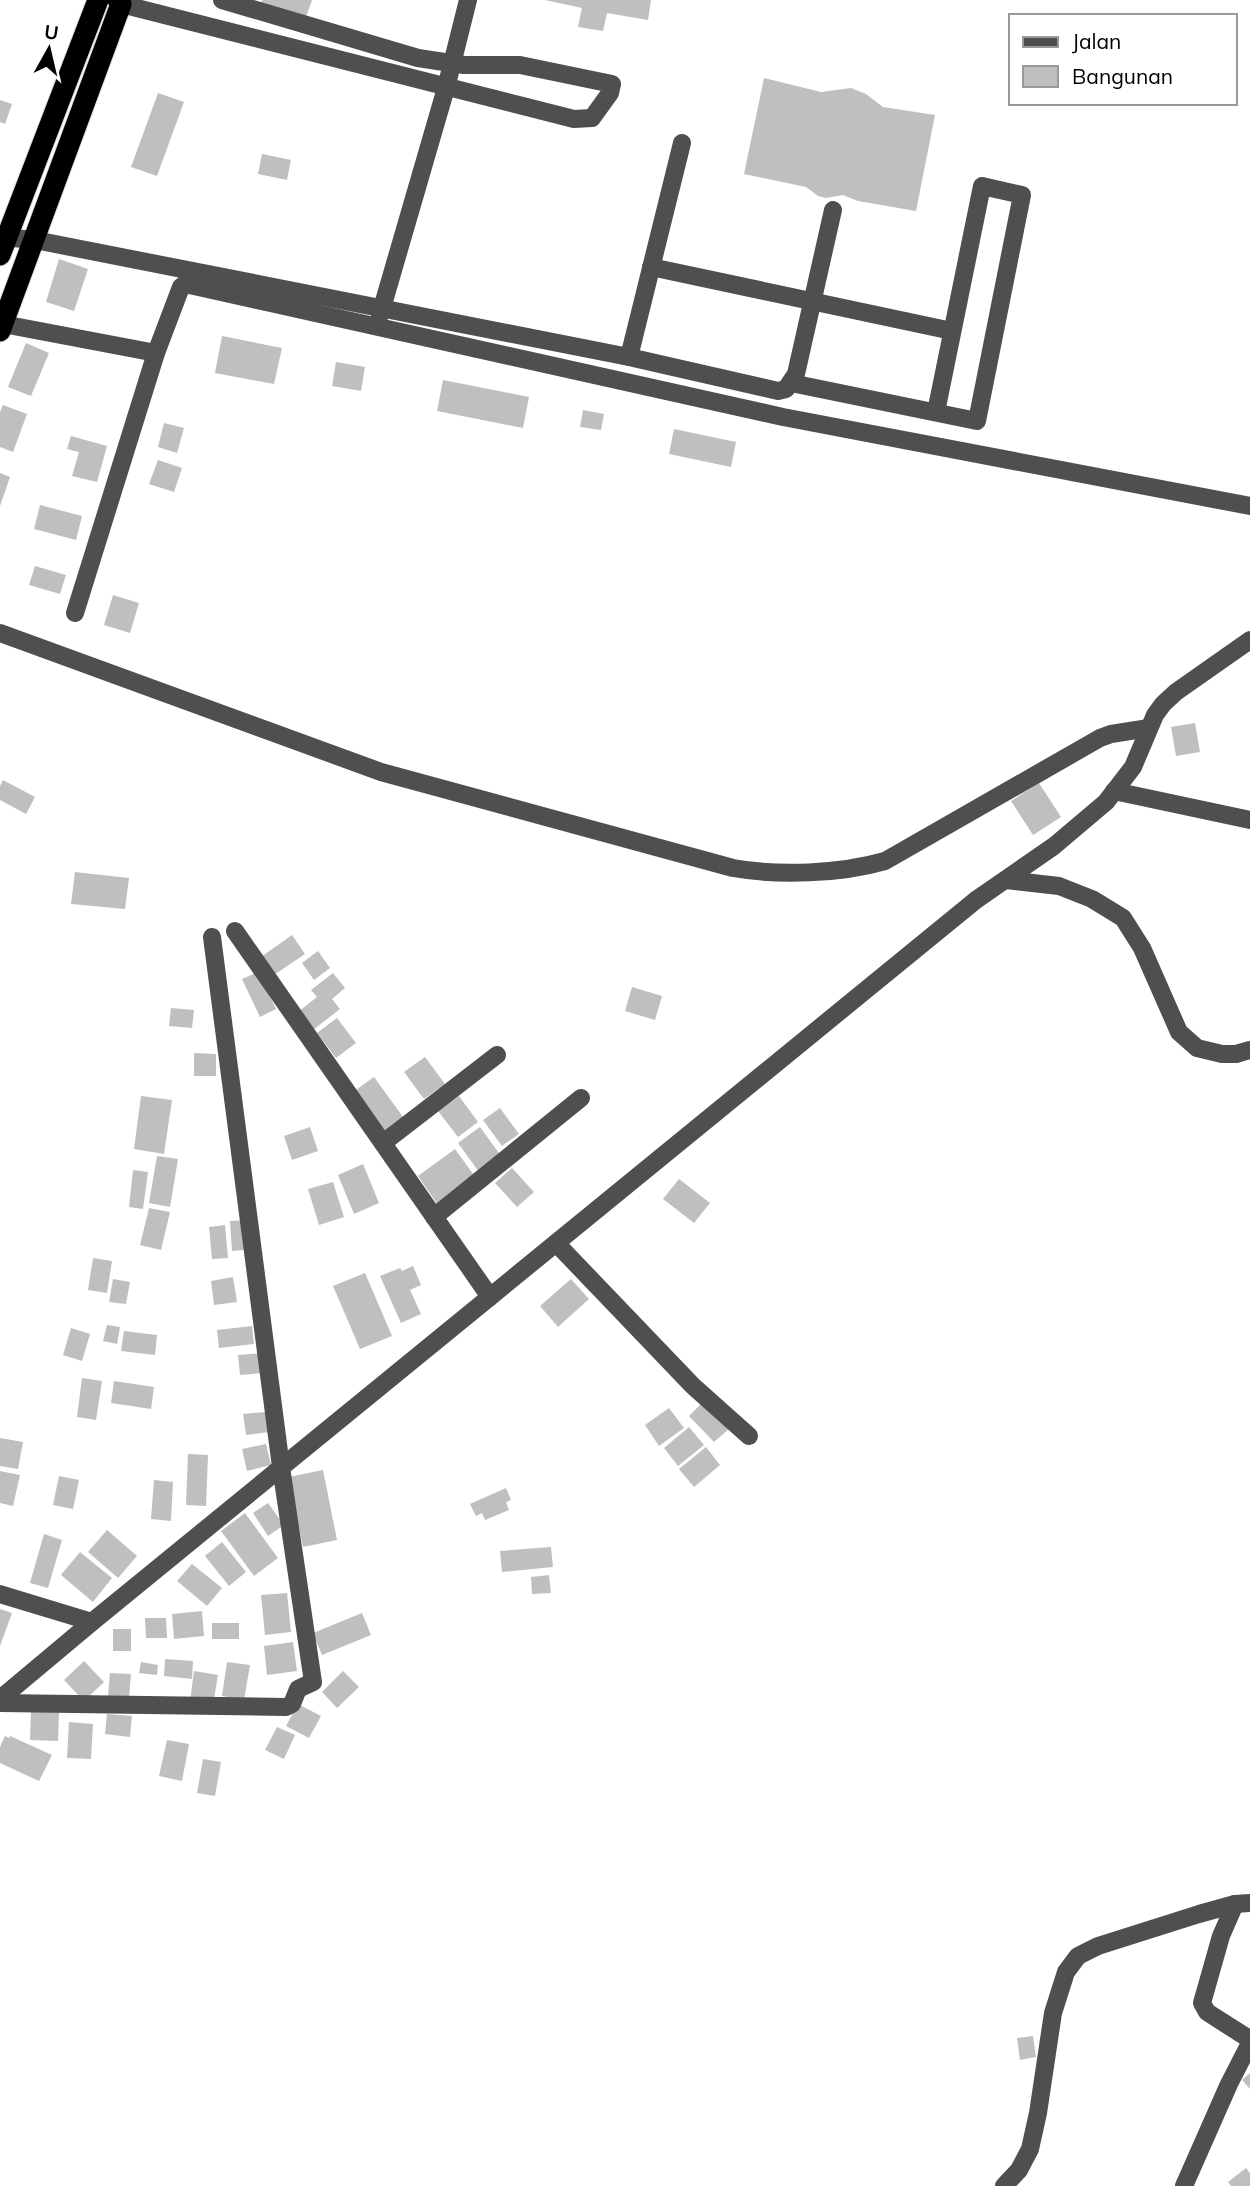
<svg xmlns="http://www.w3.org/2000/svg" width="1250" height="2186" viewBox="0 0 1250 2186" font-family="Mulish,sans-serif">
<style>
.building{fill:#bfbfbf}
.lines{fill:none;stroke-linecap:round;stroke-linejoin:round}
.highway-casing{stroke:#dbdbdb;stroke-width:23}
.minor{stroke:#4f4f4f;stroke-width:18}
.highway{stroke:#000;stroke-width:21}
</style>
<rect width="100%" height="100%" fill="#fff"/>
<!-- building -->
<g class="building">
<polygon points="262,0 312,0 305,20 261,4"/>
<polygon points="545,0 651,0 648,20 607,13 603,31 578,27 582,8"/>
<polygon points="764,78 821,92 851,88 866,94 883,107 935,115 916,211 858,201 843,195 826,198 818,196 806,187 744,174"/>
<polygon points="158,93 184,102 157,176 131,167"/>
<polygon points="0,100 12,104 5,124 0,122"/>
<polygon points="262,154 291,160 287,180 258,174"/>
<polygon points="59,259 88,269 74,311 46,302"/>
<polygon points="222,336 282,348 274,384 215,373"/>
<polygon points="26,343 49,353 31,396 8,387"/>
<polygon points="336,362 365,367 361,391 332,386"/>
<polygon points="443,380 529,397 523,428 437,411"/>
<polygon points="3,405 27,414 13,452 0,447 0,412"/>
<polygon points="583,410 604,414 601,430 580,427"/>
<polygon points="164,423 184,428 177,453 158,447"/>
<polygon points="674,429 736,442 731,467 669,454"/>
<polygon points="71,436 107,446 97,482 72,476 79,452 67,449"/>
<polygon points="158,460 182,468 174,492 149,484"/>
<polygon points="0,473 10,477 0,506"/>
<polygon points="40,505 82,516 76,540 34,529"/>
<polygon points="35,566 66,575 60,594 29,585"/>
<polygon points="113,595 139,603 130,633 104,625"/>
<polygon points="1195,723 1200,752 1176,756 1171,727"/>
<polygon points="3,780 35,797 26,814 0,800 0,786"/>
<polygon points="1039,783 1061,817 1033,835 1011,801"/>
<polygon points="75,872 129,878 125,909 71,904"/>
<polygon points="292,935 305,954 274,975 261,957"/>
<polygon points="318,951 330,968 314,980 302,963"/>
<polygon points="258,972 276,1009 260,1017 242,979"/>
<polygon points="333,973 345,988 332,999 340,1009 313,1030 298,1012 317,997 311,990"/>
<polygon points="632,987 662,996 655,1020 625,1011"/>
<polygon points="171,1008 194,1010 192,1028 169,1026"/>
<polygon points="337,1018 356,1043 336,1058 317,1033"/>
<polygon points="194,1053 216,1054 216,1076 194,1076"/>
<polygon points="425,1057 445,1084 424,1099 404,1072"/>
<polygon points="374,1077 406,1121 385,1135 353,1092"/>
<polygon points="141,1096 172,1100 164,1154 134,1149"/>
<polygon points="459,1096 478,1122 458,1137 438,1111"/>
<polygon points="500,1108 519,1134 502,1146 483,1120"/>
<polygon points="310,1127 318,1151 292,1160 284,1136"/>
<polygon points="480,1127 501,1156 479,1172 458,1143"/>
<polygon points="455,1149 476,1178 438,1205 418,1176"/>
<polygon points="157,1156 178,1159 170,1207 149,1203"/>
<polygon points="363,1164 379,1203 354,1214 338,1175"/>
<polygon points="512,1168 534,1192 517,1207 495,1183"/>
<polygon points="133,1170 148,1172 143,1209 129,1207"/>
<polygon points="679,1179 710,1203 694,1223 663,1199"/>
<polygon points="333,1182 344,1217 319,1225 308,1189"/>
<polygon points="149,1208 170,1212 161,1250 140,1245"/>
<polygon points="244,1220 246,1250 232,1251 230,1221"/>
<polygon points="225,1225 228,1258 212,1259 209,1227"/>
<polygon points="93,1258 112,1261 107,1293 88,1290"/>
<polygon points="413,1266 421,1285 410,1290 421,1314 401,1323 380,1276 400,1268 402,1271"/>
<polygon points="365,1273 392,1336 360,1349 333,1286"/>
<polygon points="233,1277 237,1302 214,1305 211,1281"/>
<polygon points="113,1279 130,1282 126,1304 109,1302"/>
<polygon points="571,1279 589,1299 558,1327 540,1306"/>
<polygon points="107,1325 120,1327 117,1344 103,1341"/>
<polygon points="252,1326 254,1344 219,1348 217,1330"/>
<polygon points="71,1328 90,1334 82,1361 63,1355"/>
<polygon points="124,1331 157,1335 155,1355 121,1351"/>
<polygon points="262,1353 264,1373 240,1375 238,1355"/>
<polygon points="82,1378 102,1381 96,1420 77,1417"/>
<polygon points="114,1381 154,1387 151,1409 111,1403"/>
<polygon points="705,1400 731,1427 714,1442 689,1416"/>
<polygon points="669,1408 684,1428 659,1446 645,1425"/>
<polygon points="266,1412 269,1432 246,1435 243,1414"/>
<polygon points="689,1427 704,1445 678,1466 664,1448"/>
<polygon points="0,1438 23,1442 18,1469 0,1466"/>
<polygon points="266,1444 271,1465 247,1471 242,1449"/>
<polygon points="706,1447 720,1465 694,1487 679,1469"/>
<polygon points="188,1454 208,1455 206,1506 186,1505"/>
<polygon points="323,1470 337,1540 303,1547 289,1477"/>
<polygon points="0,1471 20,1475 13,1506 0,1503"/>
<polygon points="59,1476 79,1480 73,1509 53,1505"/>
<polygon points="154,1480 173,1482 171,1521 151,1519"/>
<polygon points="506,1488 511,1500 506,1502 509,1510 485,1520 482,1513 476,1516 470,1504"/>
<polygon points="268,1503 284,1525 268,1536 253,1513"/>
<polygon points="245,1513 278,1558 254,1576 221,1531"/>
<polygon points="107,1530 137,1556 118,1578 88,1552"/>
<polygon points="44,1534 62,1540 48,1588 30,1583"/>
<polygon points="222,1542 246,1572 229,1586 205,1556"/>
<polygon points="551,1547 553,1567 502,1572 500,1551"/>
<polygon points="80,1552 112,1578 93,1602 61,1575"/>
<polygon points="192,1564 222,1588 207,1606 177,1581"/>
<polygon points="549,1575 551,1593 532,1594 531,1577"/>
<polygon points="287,1593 291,1632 265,1635 261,1595"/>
<polygon points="0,1609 12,1613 0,1646"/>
<polygon points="202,1611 204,1636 174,1639 172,1614"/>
<polygon points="362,1613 371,1635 322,1655 313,1633"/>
<polygon points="145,1618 166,1618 167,1638 146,1638"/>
<rect x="212" y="1623" width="27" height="16"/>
<rect x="113" y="1629" width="18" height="22"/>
<polygon points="293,1642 297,1671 267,1675 264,1646"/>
<polygon points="165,1659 193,1661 192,1679 164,1676"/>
<polygon points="84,1661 104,1682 84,1701 64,1680"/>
<polygon points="141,1662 158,1665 157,1675 139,1673"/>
<polygon points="227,1662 250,1665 244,1700 222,1696"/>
<polygon points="194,1671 218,1675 213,1705 190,1702"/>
<polygon points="343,1671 359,1687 337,1708 322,1692"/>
<polygon points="110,1673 131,1674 129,1698 108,1696"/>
<polygon points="298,1704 321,1716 309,1738 286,1726"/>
<polygon points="31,1711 59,1712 58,1741 30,1740"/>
<polygon points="107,1714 132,1716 130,1737 105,1734"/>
<polygon points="69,1722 93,1724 91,1759 67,1758"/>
<polygon points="277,1727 295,1735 284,1759 265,1750"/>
<polygon points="5,1736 9,1738 10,1736 52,1755 39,1781 0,1763 0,1747"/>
<polygon points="167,1740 189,1744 182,1781 159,1776"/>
<polygon points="203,1759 221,1762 215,1796 197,1793"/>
<polygon points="1033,2036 1036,2057 1020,2060 1017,2038"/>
<polygon points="1250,2073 1250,2089 1242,2080"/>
<polygon points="1246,2168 1250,2173 1250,2186 1231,2186 1228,2182"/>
</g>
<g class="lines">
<defs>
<g id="highway">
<polyline points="0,255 98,0"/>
<polyline points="0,331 121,4 118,0"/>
</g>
</defs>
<!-- highway casing -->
<use href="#highway" class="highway-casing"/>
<!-- minor -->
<g class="minor">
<polyline points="121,4 574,119 592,118 610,93 612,84 520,65 464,65 418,58 222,0"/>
<polyline points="0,237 35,240 629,357 682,143"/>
<polyline points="651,267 952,331"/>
<polyline points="380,315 446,88 468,0"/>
<polyline points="3,324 156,353"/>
<polyline points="629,357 778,391 786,389 796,374 833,210"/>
<polyline points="791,383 977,421 1022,195 982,186 936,412"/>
<polyline points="75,613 156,353 181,287 185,284 783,417 1250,506"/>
<path d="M0 633 381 772 733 868C778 876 840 874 885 861L1100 738 1111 734 1149 728"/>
<polyline points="1114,791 1250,820"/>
<polyline points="1006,880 1059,886 1092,899 1123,918 1142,948 1179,1032 1197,1048 1222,1054 1236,1054 1250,1050"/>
<polyline points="235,931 490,1297"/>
<polyline points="383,1143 497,1055"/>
<polyline points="434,1217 581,1098"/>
<polyline points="556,1243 693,1386 749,1436"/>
<polyline points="0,1594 92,1622"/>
<polyline points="0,1699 92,1622 976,900 1054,846 1106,802 1133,767 1155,715 1163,704 1176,692 1250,640"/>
<polyline points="0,1703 286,1707 292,1704 298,1689 313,1682 281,1467 212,937"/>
<polyline points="1004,2186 1019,2170 1030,2149 1038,2113 1053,2013 1066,1972 1078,1956 1098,1946 1199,1914 1235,1904 1250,1903"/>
<polyline points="1184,2186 1229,2084 1250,2043 1246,2037 1207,2012 1202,2003 1221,1936 1235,1904"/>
</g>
<!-- highway -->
<use href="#highway" class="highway"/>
</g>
<!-- legend -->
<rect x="1009" y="14" width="228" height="91" fill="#ffffff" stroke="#999999" stroke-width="2"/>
<rect x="1023" y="37" width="35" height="10" fill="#4f4f4f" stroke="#999999" stroke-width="2"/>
<text x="1072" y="49" font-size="21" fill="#000000">Jalan</text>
<rect x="1023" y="66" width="35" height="21" fill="#bfbfbf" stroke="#999999" stroke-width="2"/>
<text x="1072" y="84" font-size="21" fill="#000000">Bangunan</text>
<!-- north arrow -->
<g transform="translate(49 49) rotate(8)" stroke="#ffffff" stroke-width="5" paint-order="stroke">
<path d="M0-5L12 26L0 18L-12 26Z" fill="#000000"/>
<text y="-10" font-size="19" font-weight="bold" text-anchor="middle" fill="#000000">U</text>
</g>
</svg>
